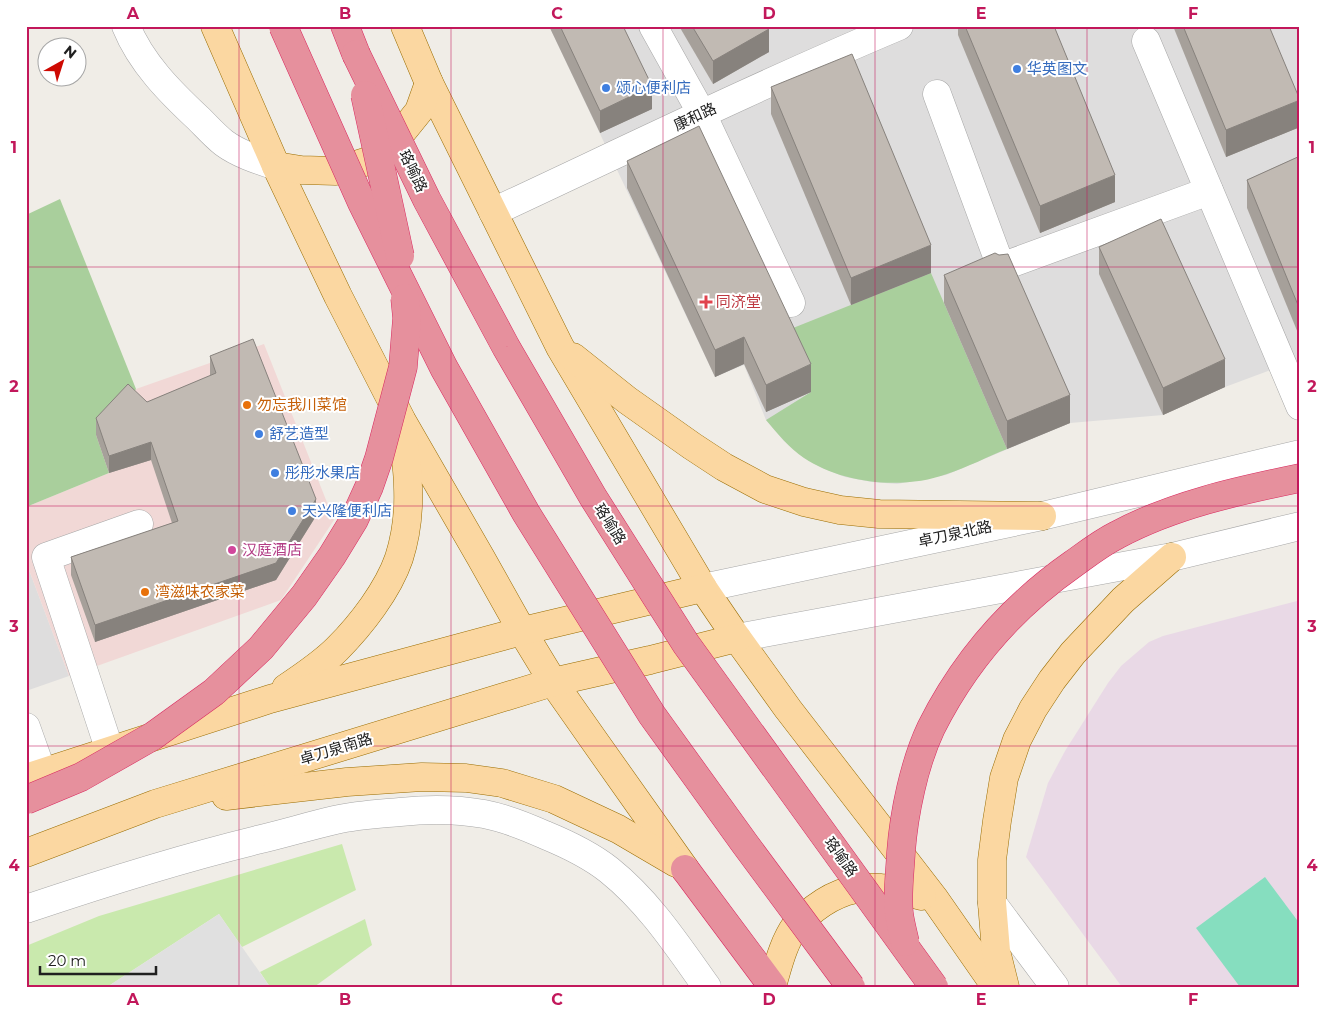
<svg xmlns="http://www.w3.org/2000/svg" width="1326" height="1013" viewBox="0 0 1326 1013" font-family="Montserrat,'Noto Sans SC',sans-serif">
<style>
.residential{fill:#dedddd}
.commercial{fill:#f1d8d6}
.industrial{fill:#e9d9e6}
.grass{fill:#c9e9ad}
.forest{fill:#a9cf9c}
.pitch{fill:#86debf}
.parking{fill:#e0e0e0}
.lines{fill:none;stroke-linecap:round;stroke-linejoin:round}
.minor-casing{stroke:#a7a7a7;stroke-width:29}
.major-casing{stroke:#9a6d02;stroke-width:29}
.highway-casing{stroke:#d9295f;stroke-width:29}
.minor{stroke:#fff;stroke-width:28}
.major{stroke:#fbd7a1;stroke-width:28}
.highway{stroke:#e6909d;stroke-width:28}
.highway-bridge-casing{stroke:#d9295f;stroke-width:29;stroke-linecap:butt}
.highway-bridge{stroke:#e6909d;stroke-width:28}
.wall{fill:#a6a09a}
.shaded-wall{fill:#87827d}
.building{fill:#c1bab3;stroke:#87827d}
.grid{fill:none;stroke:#c2185b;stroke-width:1;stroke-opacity:0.55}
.shop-dot{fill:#3f7fe0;stroke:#fff;stroke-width:2}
.health-dot{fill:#e0444e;stroke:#fff;stroke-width:2}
.food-dot{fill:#e8710a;stroke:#fff;stroke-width:2}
.hotel-dot{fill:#d1479c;stroke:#fff;stroke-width:2}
.labels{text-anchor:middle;stroke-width:4;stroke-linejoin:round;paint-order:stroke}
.shop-label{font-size:15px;fill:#366cbe;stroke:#fff;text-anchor:start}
.street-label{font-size:15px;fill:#202020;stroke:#fff}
.health-label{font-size:15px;fill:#be3a42;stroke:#fff;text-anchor:start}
.food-label{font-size:15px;fill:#c56008;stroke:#fff;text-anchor:start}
.hotel-label{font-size:15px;fill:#b23c85;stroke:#fff;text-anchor:start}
.neatline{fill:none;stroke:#c2185b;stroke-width:2}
.grid-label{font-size:16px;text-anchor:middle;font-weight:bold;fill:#c2185b}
</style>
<rect width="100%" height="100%" fill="#f0ede7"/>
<!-- residential -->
<g class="residential">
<polygon points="549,26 1300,26 1300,359 1225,387 1163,415 1070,423 946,475 897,484 872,482 845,477 822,468 803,457 784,441 766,420 744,365 715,377"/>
<polygon points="26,562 69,676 26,691"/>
</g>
<!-- commercial -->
<polygon class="commercial" points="264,344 334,520 281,600 69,676 26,562 26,507 109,473 96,435 128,401 136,389"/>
<!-- industrial -->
<polygon class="industrial" points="1297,601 1300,605 1300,987 1122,987 1026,857 1048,783 1065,751 1108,683 1121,666 1149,642 1163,636"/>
<!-- grass -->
<g class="grass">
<polygon points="342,844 356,890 242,947 219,914 107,987 26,987 26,946 99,916"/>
<polygon points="365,919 372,945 314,987 270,987 260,972"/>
</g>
<!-- forest -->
<g class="forest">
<polygon points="60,199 136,389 128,401 96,435 109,473 26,507 26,215"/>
<path d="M931 273 1007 449C987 457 968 467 947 474 903 490 843 484 804 458 789 448 778 434 766 420L811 392 783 332Z"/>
</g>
<!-- pitch -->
<polygon class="pitch" points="1265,877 1300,924 1300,987 1240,987 1196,928"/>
<!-- parking -->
<polygon class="parking" points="219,914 270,987 107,987"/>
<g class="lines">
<defs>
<g id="minor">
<path d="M126 26C141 63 170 92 199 119 207 127 215 136 224 143 239 154 258 160 276 166"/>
<polyline points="653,26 702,114 791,303"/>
<polyline points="1146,41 1300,406"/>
<polyline points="937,94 1001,267 1209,191"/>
<path d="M493 212C628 149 761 84 899 26"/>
<polyline points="703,588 1042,516 1300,454"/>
<polyline points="737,638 1172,557 1300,526"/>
<polyline points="26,727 42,772"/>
<polyline points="110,751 46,557 139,524"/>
<polyline points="992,903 1055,987"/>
<path d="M26 909C103 883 179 859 257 840 283 834 309 826 335 820 357 815 378 814 400 812 428 809 456 809 484 814 505 818 525 826 545 835 567 844 590 855 609 870 649 902 677 945 707 987"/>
</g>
<g id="major">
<polyline points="215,26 276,166 338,296 402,421 481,558 522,631 553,682 593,739 685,869"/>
<polyline points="405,26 429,83 560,347 703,588 737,638 788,709 934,898 996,987"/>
<polyline points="276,166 301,170 336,171 368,161 394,142 419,111 429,83"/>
<polyline points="573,357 627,400 692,446 724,467 765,489 804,502 840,510 879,514 1042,516"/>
<path d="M286 688C304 676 322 664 337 649 361 625 388 590 399 558 406 536 409 510 408 487 408 468 404 449 402 430"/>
<polyline points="26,778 270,699 522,631 703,588"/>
<polyline points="226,796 347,782 422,777 466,778 502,783 554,799 618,829 676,863"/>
<polyline points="26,853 155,804 553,682 650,660 737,638"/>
<path d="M772 986C778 966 783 943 796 925 799 921 803 918 807 915 827 897 853 885 881 888 894 889 909 893 922 896"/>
<polyline points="1005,987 996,951 992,903 992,860 997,821 1004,778 1017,740 1033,709 1052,680 1073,653 1123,600 1172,557"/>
</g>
<g id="highway">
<polyline points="345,26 356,54"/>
<polyline points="685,869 773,987"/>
</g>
</defs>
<!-- minor casing -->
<use href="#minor" class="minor-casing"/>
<!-- major casing -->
<use href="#major" class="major-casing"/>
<!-- highway casing -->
<use href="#highway" class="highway-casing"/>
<!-- minor -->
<use href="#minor" class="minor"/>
<!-- major -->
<use href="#major" class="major"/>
<!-- highway -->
<use href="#highway" class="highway"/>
<defs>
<g id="highway-bridge">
<polyline points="283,26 362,203 444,368 526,513 652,715 745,844 851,987"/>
<polyline points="356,54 427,200 506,347 593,497 686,644 934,987"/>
<polyline points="365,95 400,256"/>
<polyline points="26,800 81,777 153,736 214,692 261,648 304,596 332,556 354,520 369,487 379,458 403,367 407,318 405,298"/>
<path d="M905 942C903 933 900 922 899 913 897 893 900 872 901 852 904 813 914 764 931 728 964 662 1013 606 1073 564 1087 554 1101 543 1117 535 1173 505 1237 491 1300 478"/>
</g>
</defs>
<!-- highway-bridge casing -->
<use href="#highway-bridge" class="highway-bridge-casing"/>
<!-- highway-bridge -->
<use href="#highway-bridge" class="highway-bridge"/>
</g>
<!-- wall -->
<g class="wall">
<polygon points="549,26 623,26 652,109 600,133"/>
<polygon points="679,26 767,26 769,52 713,84"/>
<polygon points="958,26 1054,26 1115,202 1040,233 958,35"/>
<polygon points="1173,26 1269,26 1300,127 1226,157"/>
<polygon points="771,87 931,273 851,305 771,114"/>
<polygon points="1300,156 1300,338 1247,208 1247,180"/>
<polygon points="627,161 811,392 766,412 744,364 715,377 627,188"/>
<polygon points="1099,247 1225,387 1163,415 1099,274"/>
<polygon points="944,275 1070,423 1007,449 944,303"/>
<polygon points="210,356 316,516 276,580 95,642 71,575 71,557 172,523 151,460 109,473 96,435 96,418 147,402 210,376"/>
</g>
<!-- shaded-wall -->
<g class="shaded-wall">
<polygon points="769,29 769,52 713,84 713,61"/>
<polygon points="652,86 652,109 600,133 600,111"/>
<polygon points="1300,100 1300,127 1226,157 1226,130"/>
<polygon points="1115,175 1115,202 1040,233 1040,206"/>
<polygon points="931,245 931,273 851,305 851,278"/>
<polygon points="744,337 744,364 715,377 715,350"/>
<polygon points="1225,359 1225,387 1163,415 1163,388"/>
<polygon points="811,364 811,392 766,412 766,385"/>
<polygon points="1070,395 1070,423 1007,449 1007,421"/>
<polygon points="151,442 151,460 109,473 109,456"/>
<polygon points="316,499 316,516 276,580 95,642 95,625"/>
</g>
<!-- building -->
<g class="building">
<polygon points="560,26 623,26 652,86 600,111"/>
<polygon points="692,26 767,26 769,29 713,61"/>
<polygon points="965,26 1054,26 1115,175 1040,206"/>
<polygon points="1183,26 1269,26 1300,100 1226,130"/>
<polygon points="852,54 931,245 851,278 771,87"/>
<polygon points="699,126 811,364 766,385 744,337 715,350 627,161"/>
<polygon points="1300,156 1300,310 1247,180"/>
<polygon points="1161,219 1225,359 1163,388 1099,247"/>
<polygon points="995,253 999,255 1008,254 1070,395 1007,421 944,275"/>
<polygon points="253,339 316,499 276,563 95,625 71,557 178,521 151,442 109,456 96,418 128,384 147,402 216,373 210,356"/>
</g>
<!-- grid -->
<path class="grid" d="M239 26V987M451 26V987M663 26V987M875 26V987M1087 26V987M26 267H1300M26 506H1300M26 746H1300"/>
<!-- markers -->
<g class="shop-dot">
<circle cx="1017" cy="69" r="5"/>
<circle cx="606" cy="88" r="5"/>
<circle cx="259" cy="434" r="5"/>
<circle cx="275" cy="473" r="5"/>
<circle cx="292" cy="511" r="5"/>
</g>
<path class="health-dot" d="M703.5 294.5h5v5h5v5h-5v5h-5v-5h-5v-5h5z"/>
<g class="food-dot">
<circle cx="247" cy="405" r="5"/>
<circle cx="145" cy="592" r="5"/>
</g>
<circle class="hotel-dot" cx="232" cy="550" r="5"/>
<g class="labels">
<!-- shop labels -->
<g class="shop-label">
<text x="1027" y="74">华英图文</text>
<text x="616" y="93">颂心便利店</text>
<text x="269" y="439">舒艺造型</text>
<text x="285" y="478">彤彤水果店</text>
<text x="302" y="516">天兴隆便利店</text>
</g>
<!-- street labels -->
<g class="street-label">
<text transform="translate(695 117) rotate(-25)" y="5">康和路</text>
<text transform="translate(413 171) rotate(64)" y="5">珞喻路</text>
<text transform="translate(610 524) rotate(58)" y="5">珞喻路</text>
<text transform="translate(955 534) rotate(-12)" y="5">卓刀泉北路</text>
<text transform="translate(336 749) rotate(-17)" y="5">卓刀泉南路</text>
<text transform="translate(841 857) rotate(54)" y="5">珞喻路</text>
</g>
<!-- health labels -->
<g class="health-label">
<text x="716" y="307">同济堂</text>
</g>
<!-- food labels -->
<g class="food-label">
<text x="257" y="410">勿忘我川菜馆</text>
<text x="155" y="597">湾滋味农家菜</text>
</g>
<!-- hotel labels -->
<g class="hotel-label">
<text x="242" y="555">汉庭酒店</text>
</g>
</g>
<!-- border -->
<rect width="1326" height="1013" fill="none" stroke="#ffffff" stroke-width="55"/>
<!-- north arrow -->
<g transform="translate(62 62) rotate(39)"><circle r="24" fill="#ffffff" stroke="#a6a6a6"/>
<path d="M0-4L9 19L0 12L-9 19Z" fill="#ce0902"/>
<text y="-8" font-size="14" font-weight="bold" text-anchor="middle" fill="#202020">N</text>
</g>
<!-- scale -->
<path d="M40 966v8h116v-8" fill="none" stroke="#202020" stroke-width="2.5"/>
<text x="48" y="966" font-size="15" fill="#202020" stroke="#ffffff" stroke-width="4" paint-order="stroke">20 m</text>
<rect x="28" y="28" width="1270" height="958" class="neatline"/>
<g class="grid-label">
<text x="133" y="19">A</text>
<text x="345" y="19">B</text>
<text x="557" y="19">C</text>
<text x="769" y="19">D</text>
<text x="981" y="19">E</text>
<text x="1193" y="19">F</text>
<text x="14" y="153">1</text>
<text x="1312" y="153">1</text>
<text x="14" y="392">2</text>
<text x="1312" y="392">2</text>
<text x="14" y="632">3</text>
<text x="1312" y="632">3</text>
<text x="14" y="871">4</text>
<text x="1312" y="871">4</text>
<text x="133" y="1005">A</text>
<text x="345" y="1005">B</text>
<text x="557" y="1005">C</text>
<text x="769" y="1005">D</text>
<text x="981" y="1005">E</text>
<text x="1193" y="1005">F</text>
</g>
</svg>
